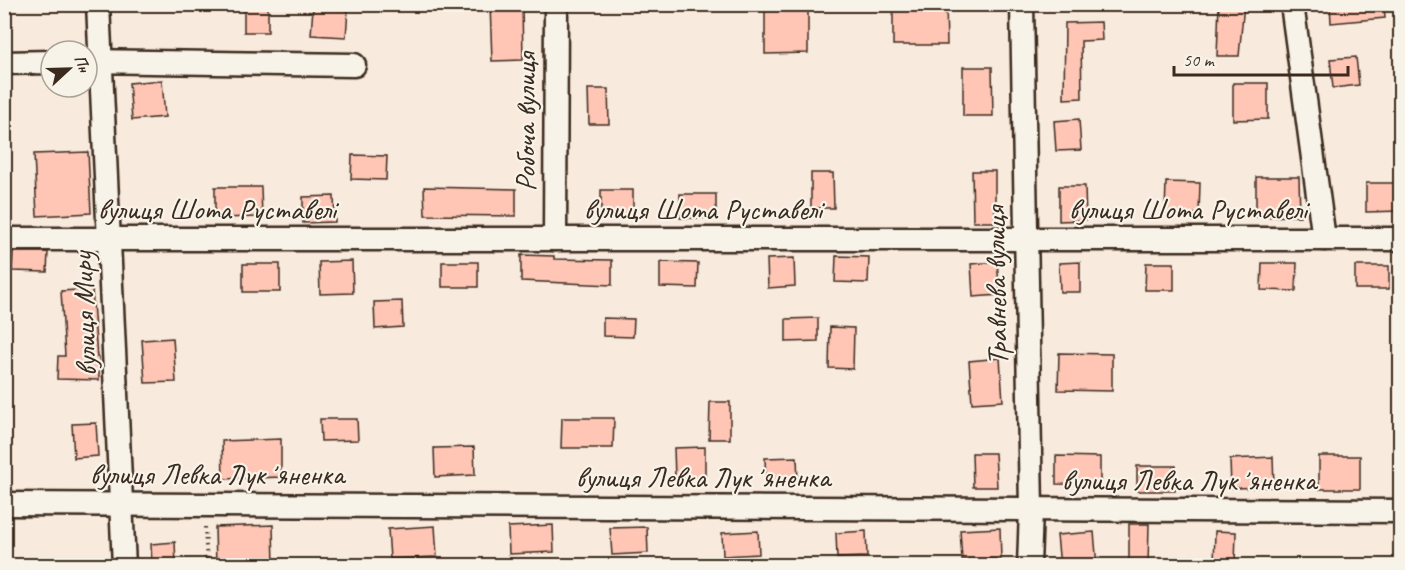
<svg xmlns="http://www.w3.org/2000/svg" width="1405" height="570" viewBox="0 0 1405 570" font-family="Caveat,sans-serif">
<style>
.building{fill:#ffc5b5;stroke:#3b2a1e;stroke-width:1.5}
.lines{fill:none;stroke-linecap:round;stroke-linejoin:round}
.street-casing{stroke:#3b2a1e;stroke-width:27}
.path{stroke:#3b2a1e;stroke-width:4;stroke-dasharray:1.5 4.5;stroke-linecap:butt}
.street{stroke:#f7f3e8;stroke-width:22}
.labels{text-anchor:middle;stroke-width:4.5;stroke-linejoin:round;paint-order:stroke}
.street-label{font-size:30px;fill:#3b2a1e;stroke:#f7f3e8}
</style>
<rect width="100%" height="100%" fill="#f9eade"/>
<filter id="ink" filterUnits="userSpaceOnUse"><feTurbulence type="fractalNoise" baseFrequency=".0167" numOctaves="2"/><feDisplacementMap in="SourceGraphic" scale="12" xChannelSelector="R" yChannelSelector="G"/><feConvolveMatrix kernelMatrix="1 2 1 2 8 2 1 2 1" color-interpolation-filters="sRGB"/></filter>
<g filter="url(#ink)">
<!-- building -->
<g class="building">
<rect x="244" y="4" width="24" height="28"/>
<polygon points="490,4 522,4 523,60 492,61"/>
<polygon points="893,4 946,4 947,45 893,45"/>
<polygon points="1219,4 1244,4 1239,56 1217,56"/>
<polygon points="1330,4 1384,4 1385,18 1331,23"/>
<polygon points="765,6 808,6 808,53 765,54"/>
<polygon points="313,7 348,10 346,37 311,35"/>
<polygon points="1101,22 1102,40 1081,41 1082,98 1064,99 1065,23"/>
<polygon points="1356,57 1359,85 1333,88 1330,59"/>
<polygon points="963,67 992,67 993,116 963,116"/>
<polygon points="162,80 165,117 132,120 129,83"/>
<polygon points="1233,83 1268,83 1268,119 1233,120"/>
<polygon points="588,89 608,89 609,124 589,124"/>
<polygon points="1079,119 1081,150 1056,151 1054,121"/>
<polygon points="88,152 91,213 37,216 34,154"/>
<polygon points="352,155 387,156 386,180 351,179"/>
<polygon points="972,171 995,171 995,222 973,222"/>
<polygon points="811,173 833,173 834,208 811,208"/>
<polygon points="1256,177 1299,177 1300,216 1256,217"/>
<polygon points="1166,182 1200,183 1199,214 1165,213"/>
<polygon points="1366,183 1400,183 1400,211 1366,212"/>
<polygon points="1059,186 1085,186 1086,220 1059,221"/>
<polygon points="215,187 261,187 262,217 215,218"/>
<polygon points="424,187 516,189 516,216 425,215"/>
<rect x="601" y="190" width="32" height="26"/>
<rect x="680" y="194" width="36" height="24"/>
<polygon points="334,196 335,222 303,223 303,197"/>
<polygon points="13,252 48,252 47,272 12,271"/>
<polygon points="521,255 554,256 554,259 612,260 612,285 521,281"/>
<polygon points="836,256 869,257 868,283 835,282"/>
<polygon points="794,258 795,286 768,288 767,259"/>
<polygon points="352,261 353,293 320,294 319,262"/>
<rect x="442" y="262" width="36" height="25"/>
<polygon points="660,262 698,263 697,288 660,287"/>
<polygon points="997,262 1000,295 973,297 971,264"/>
<polygon points="1080,262 1080,292 1060,292 1059,263"/>
<polygon points="1146,263 1174,263 1174,290 1145,290"/>
<polygon points="1262,263 1297,263 1296,291 1261,290"/>
<rect x="243" y="264" width="37" height="28"/>
<rect x="1355" y="266" width="34" height="23"/>
<polygon points="92,289 97,357 99,357 99,380 57,379 58,356 65,356 61,291"/>
<polygon points="402,301 403,327 375,329 374,302"/>
<polygon points="603,318 634,319 633,337 603,336"/>
<polygon points="818,318 818,341 786,342 786,319"/>
<polygon points="830,327 854,328 853,369 829,368"/>
<polygon points="173,338 176,382 145,383 142,340"/>
<polygon points="1059,353 1112,354 1112,391 1058,390"/>
<polygon points="1000,358 1003,401 972,403 969,361"/>
<polygon points="710,402 730,402 730,439 709,439"/>
<polygon points="562,418 614,418 613,448 561,448"/>
<polygon points="320,419 357,419 358,440 321,441"/>
<polygon points="96,423 98,456 74,458 72,424"/>
<polygon points="281,439 281,477 223,479 222,441"/>
<polygon points="474,447 475,475 435,477 434,448"/>
<polygon points="705,447 705,478 675,478 674,448"/>
<polygon points="972,453 995,453 997,487 973,487"/>
<polygon points="1056,456 1100,457 1100,485 1056,484"/>
<rect x="1319" y="456" width="41" height="33"/>
<polygon points="797,457 798,484 766,485 765,458"/>
<polygon points="1273,457 1274,487 1231,488 1230,459"/>
<polygon points="1137,466 1176,466 1175,491 1137,491"/>
<polygon points="1129,524 1149,524 1148,566 1129,566"/>
<polygon points="273,525 274,566 216,566 215,527"/>
<polygon points="553,525 554,552 509,554 508,527"/>
<polygon points="435,526 437,557 390,559 388,529"/>
<polygon points="647,527 648,553 612,555 610,528"/>
<polygon points="1000,528 1001,559 962,560 960,530"/>
<polygon points="758,531 759,554 723,556 722,533"/>
<polygon points="866,531 867,557 837,558 836,533"/>
<polygon points="1215,531 1236,532 1235,564 1214,564"/>
<polygon points="1094,532 1097,566 1060,566 1057,535"/>
<polygon points="175,542 176,566 152,566 151,544"/>
</g>
<g class="lines">
<defs>
<g id="street">
<polyline points="98,4 124,566"/>
<polyline points="1022,4 1031,509 1029,566"/>
<polyline points="1292,4 1324,239"/>
<polyline points="87,61 354,65"/>
<polyline points="4,63 51,62"/>
<polyline points="4,239 1400,239"/>
<polyline points="555,239 556,4"/>
<polyline points="4,504 1400,511"/>
</g>
</defs>
<!-- street casing -->
<use href="#street" class="street-casing"/>
<!-- path -->
<polyline class="path" points="205,527 207,566"/>
<!-- street -->
<use href="#street" class="street"/>
</g>
</g>
<g class="labels">
<!-- street labels -->
<g class="street-label">
<text transform="translate(525 122) rotate(-90)" y="10">Робоча вулиця</text>
<text x="217" y="219">вулиця Шота Руставелі</text>
<text x="703" y="219">вулиця Шота Руставелі</text>
<text x="1188" y="219">вулиця Шота Руставелі</text>
<text transform="translate(996 286) rotate(-91)" y="10">Травнева вулиця</text>
<text transform="translate(84 314) rotate(-92)" y="10">вулиця Миру</text>
<text x="217" y="484">вулиця Левка Лукʼяненка</text>
<text x="703" y="487">вулиця Левка Лукʼяненка</text>
<text x="1189" y="490">вулиця Левка Лукʼяненка</text>
</g>
</g>
<!-- margin -->
<rect width="1405" height="570" fill="none" stroke="#f7f3e8" stroke-width="24"/>
<rect x="12" y="12" width="1381" height="546" fill="none" stroke="#3b2a1e" stroke-width="2" filter="url(#ink)"/>
<!-- north arrow -->
<g transform="translate(69 69) rotate(68)"><circle r="28" fill="#f7f3e8" stroke="#aca397" stroke-width="1.5"/>
<path d="M0-4.5L10 22L0 15L-10 22Z" fill="#3b2a1e"/>
<text y="-9" font-size="16" font-weight="bold" text-anchor="middle" fill="#3b2a1e">Пн</text>
</g>
<!-- scale -->
<path d="M1174 66v9h174v-9" fill="none" stroke="#3b2a1e" stroke-width="3"/>
<text x="1183" y="66" font-size="18" fill="#3b2a1e" stroke="#f7f3e8" stroke-width="4.5" paint-order="stroke">50 m</text>
</svg>
